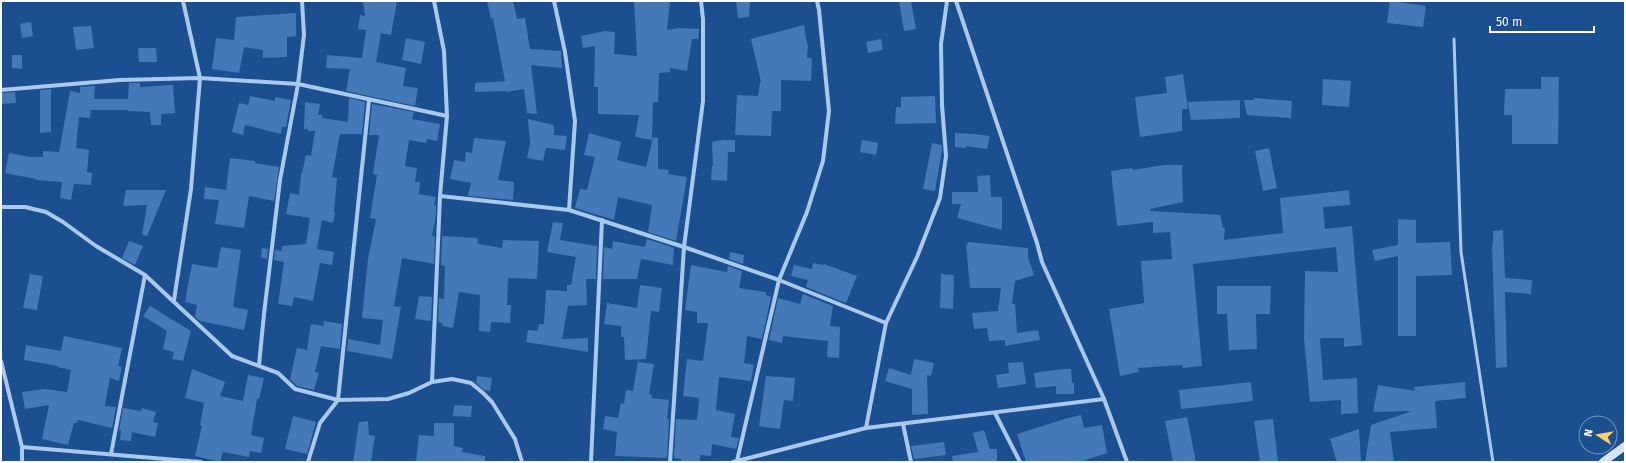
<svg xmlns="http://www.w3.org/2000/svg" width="1626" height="463" viewBox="0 0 1626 463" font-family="'Fira Sans',sans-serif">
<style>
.building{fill:#4478b7}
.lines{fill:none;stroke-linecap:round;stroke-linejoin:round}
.lane{stroke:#a9c9ee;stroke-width:3}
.street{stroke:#a9c9ee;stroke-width:4}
.secondary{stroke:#d6e6fa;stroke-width:8}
</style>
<rect width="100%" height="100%" fill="#1b4f8f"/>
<!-- building -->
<g class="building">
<polygon points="363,1 397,1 391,35 381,33 376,62 406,68 403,86 418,88 415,106 346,91 350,69 326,68 327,55 362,58 366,30 358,29 360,15 365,16"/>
<polygon points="487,1 513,1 517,19 525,18 530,49 561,51 562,68 531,65 537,114 527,113 524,89 507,92 507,91 475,92 475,83 505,81 493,18 491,19"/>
<polygon points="634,1 670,1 667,30 678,28 699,29 698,39 692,39 687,71 670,68 670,72 659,73 658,102 653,102 652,140 635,137 639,115 598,114 598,87 594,87 595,46 583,48 581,36 605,31 615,32 614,54 637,56"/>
<polygon points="736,1 750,1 749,17 738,18"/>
<polygon points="899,1 911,1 916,29 904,31"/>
<polygon points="1390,1 1426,6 1423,27 1387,23"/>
<polygon points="296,13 296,36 287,37 287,57 263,58 263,50 244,47 239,73 212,69 216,38 234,40 236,17"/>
<polygon points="31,22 33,36 22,38 20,24"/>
<polygon points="804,25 807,44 808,44 807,58 812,58 811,81 781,80 781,111 772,111 771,136 735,135 737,95 758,96 760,82 761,82 751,39"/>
<polygon points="91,26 94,48 76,50 73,27"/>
<polygon points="406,38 425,42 421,64 402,60"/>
<polygon points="881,39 883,50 868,53 866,42"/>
<polygon points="138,48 156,48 157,62 139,62"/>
<polygon points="12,55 22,55 22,69 12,68"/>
<polygon points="1183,74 1188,109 1182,109 1182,131 1140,137 1135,97 1167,93 1165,77"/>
<polygon points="1541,77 1559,77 1558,144 1512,144 1512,115 1504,115 1505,89 1541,89"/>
<polygon points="1323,79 1351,81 1349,107 1322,105"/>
<polygon points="129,83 140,83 140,87 173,85 175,113 161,114 161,125 151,125 150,112 128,111 128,110 91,110 90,118 79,117 76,148 89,150 87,172 92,173 91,185 74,184 71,200 60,198 62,182 36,180 36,179 5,173 9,153 30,157 43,157 43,151 59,152 70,91 80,93 80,87 95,86 94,99 128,99"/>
<polygon points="51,89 51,132 40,133 40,90"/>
<polygon points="15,92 16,103 1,104 1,93"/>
<polygon points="250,96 275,101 275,97 291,100 286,127 282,127 281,134 245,125 243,135 232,132 239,103 248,105"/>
<polygon points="935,96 936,123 895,124 896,107 901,107 901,97"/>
<polygon points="349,98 365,102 362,134 340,134 332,177 337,178 334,212 335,213 333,223 322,220 317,249 334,252 332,265 320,263 313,301 294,297 292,306 278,304 284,262 274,260 275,250 282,251 282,246 306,244 310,218 286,214 290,193 299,195 301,173 302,173 306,155 311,156 315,131 308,131 308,129 304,129 305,102 320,104 318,115 322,115 322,118 348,122"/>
<polygon points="1254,98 1292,101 1291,118 1247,115 1244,100 1254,100"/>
<polygon points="1240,100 1240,118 1191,120 1188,102"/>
<polygon points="372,104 414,112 412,119 440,124 437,141 427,139 426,143 409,140 405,166 417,168 415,182 420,182 419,194 436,197 434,205 436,205 436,215 432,236 435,236 434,264 402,258 394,306 401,307 392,359 347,351 348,339 380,345 383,320 362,318 368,259 376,219 370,218 377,175 373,174 379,135 369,135"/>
<polygon points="528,119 554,125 554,135 567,136 565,150 546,148 543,161 527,158 530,143"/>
<polygon points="589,133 621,142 617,160 646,167 653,137 658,138 658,169 669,170 668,174 687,177 676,241 648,232 652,205 618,197 614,220 575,208 580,189 587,190 595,157 584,155"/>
<polygon points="955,133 974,134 990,136 987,149 966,146 966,148 955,147"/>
<polygon points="474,138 506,141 498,180 514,182 513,200 468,196 471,183 450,179 454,160 465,162 466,152 472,153"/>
<polygon points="722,140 735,140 735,152 728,152 727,181 711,180 712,166 713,166 712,142"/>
<polygon points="862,140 878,143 876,155 860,152"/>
<polygon points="932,143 942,145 942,150 935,191 923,189"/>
<polygon points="1269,148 1277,188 1263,191 1255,151"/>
<polygon points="230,158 255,161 255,163 279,167 274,201 249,196 244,228 215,224 219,200 204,199 205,187 226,190"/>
<polygon points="1164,165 1182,165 1183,202 1150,209 1151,211 1220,215 1223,228 1225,228 1224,240 1283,233 1280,198 1349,190 1350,205 1323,207 1325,229 1352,226 1362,345 1344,347 1344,338 1320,338 1323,380 1357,378 1358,413 1341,414 1341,400 1310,402 1304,338 1305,271 1338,272 1336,247 1193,264 1202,366 1183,368 1182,365 1138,368 1139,372 1120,376 1109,309 1144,303 1141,261 1172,259 1170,232 1153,233 1153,222 1117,226 1111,171 1132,168 1133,170"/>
<polygon points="990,175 991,197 1002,197 1002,230 957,218 961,204 952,204 952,192 978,192 977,176"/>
<polygon points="126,190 166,190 147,236 142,235 147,205 123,206"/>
<polygon points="1398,219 1416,220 1416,243 1450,242 1452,275 1416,276 1416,336 1398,336 1398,256 1375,261 1372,250 1398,245"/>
<polygon points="553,222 563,223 560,240 597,246 596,279 586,279 587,305 568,306 562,339 588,338 588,352 526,342 528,330 538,331 539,324 544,324 546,290 567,291 567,285 571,285 576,257 547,252"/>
<polygon points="1503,230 1505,278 1532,280 1531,294 1505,292 1507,367 1496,368 1492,245 1493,245 1493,231"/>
<polygon points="442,236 477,238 478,244 502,248 503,240 539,241 537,279 508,278 507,305 511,305 510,323 491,322 490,332 479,331 480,295 459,292 453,328 442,326 443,323 438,322 439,298 444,299 445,266 441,265"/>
<polygon points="647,239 674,248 673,265 641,259 637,279 603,279 604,247 612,249 613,241 645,247"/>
<polygon points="129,241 143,246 135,265 122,258"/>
<polygon points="968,242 1028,248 1028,257 1034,275 1015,281 1012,304 1015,304 1017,333 1038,330 1040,340 1005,346 1005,340 989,341 987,328 974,329 972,313 998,311 1001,288 970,288 966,245 967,245"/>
<polygon points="221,247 241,250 233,307 248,310 244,330 200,321 195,317 197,305 185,302 192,264 217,268"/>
<polygon points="262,248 268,249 267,259 261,258"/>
<polygon points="730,252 744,255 743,264 729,259"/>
<polygon points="813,263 823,265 824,264 857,276 846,303 806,287 808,280 791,276 794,265 812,269"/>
<polygon points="691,265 727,272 728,266 742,271 739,288 766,292 766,295 771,297 762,339 747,336 744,363 754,365 751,381 719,377 716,410 735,414 731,437 739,438 736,449 712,444 711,456 700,455 700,462 681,462 681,459 674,458 676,419 697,420 699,398 683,396 687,359 703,361 708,323 697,323 697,312 685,310"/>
<polygon points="30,274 43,276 37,310 23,308"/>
<polygon points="941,274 954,275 953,309 940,308"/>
<polygon points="640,285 662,288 659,312 651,311 646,359 625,360 624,337 621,337 621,326 604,324 607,303 637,308"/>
<polygon points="1217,286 1271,286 1270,314 1256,314 1257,349 1229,350 1227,314 1217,314"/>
<polygon points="803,294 833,306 830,326 840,327 839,358 827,357 828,341 783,336 782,343 769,340 778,298 800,304"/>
<polygon points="419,296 432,297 431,321 415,319"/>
<polygon points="150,306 191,331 183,361 172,359 174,352 163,349 167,331 143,316"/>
<polygon points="324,321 342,324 340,349 321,346 315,372 319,373 314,390 297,386 290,379 297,348 307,350 311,324 323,326"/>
<polygon points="64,336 122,348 118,366 122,367 119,381 110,378 106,399 105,406 116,407 112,428 78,420 77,423 74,423 68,445 42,439 49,405 25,409 22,392 45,389 67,392 71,370 57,367 58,366 24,360 26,345 61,351"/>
<polygon points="914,359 934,363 931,376 927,375 928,414 912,415 912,389 885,381 889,368 911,375"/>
<polygon points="638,362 654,364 649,394 652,395 651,398 669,400 667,419 669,419 667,458 615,456 617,432 603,429 605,416 618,418 621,403 624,404 626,390 633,391"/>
<polygon points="1023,362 1026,384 998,388 996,375 1009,373 1008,363"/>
<polygon points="192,369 225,382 220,396 243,401 248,375 264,378 259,399 257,399 251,435 264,438 261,453 250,451 249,457 223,452 220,462 195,456 202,426 200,425 204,403 185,398"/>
<polygon points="1062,369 1071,369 1072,383 1074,383 1074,394 1056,394 1056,386 1036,388 1034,373"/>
<polygon points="477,376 492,378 490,391 484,390 476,383"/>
<polygon points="766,376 795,378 793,401 784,400 780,429 759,426"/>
<polygon points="1251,382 1253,401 1181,409 1179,390"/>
<polygon points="1465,382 1466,398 1435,401 1437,428 1390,432 1394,462 1365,462 1371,425 1412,411 1373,412 1378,385 1415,391 1414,387"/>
<polygon points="454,405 472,406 471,417 453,416"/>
<polygon points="123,408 141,411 142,408 156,412 153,422 158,423 155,437 132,432 131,441 120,440 121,430 119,430"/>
<polygon points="1081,415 1084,428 1102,425 1107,453 1080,462 1026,462 1017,434 1068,418"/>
<polygon points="293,416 316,422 307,454 285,449"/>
<polygon points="1187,417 1196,462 1173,462 1165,421"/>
<polygon points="1273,419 1278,462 1260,462 1254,421"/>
<polygon points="368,421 369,435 375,436 371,462 353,462 359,422"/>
<polygon points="434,423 454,423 454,446 463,448 462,452 485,456 485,462 416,462 419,435 434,436"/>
<polygon points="1359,429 1361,462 1337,462 1330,439"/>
<polygon points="984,430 990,449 997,449 997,462 953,462 952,456 978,452 973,433"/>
<polygon points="944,442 946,455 914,459 911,446"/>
</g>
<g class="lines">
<!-- lane -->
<polyline class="lane" points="1454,39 1461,252 1493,462"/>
<!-- street -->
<g class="street">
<polyline points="434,1 444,51 447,116"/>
<polyline points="554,1 565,52 575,121 569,210 684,247 779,280 886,323 866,428"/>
<polyline points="956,1 1037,243 1042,262 1104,399 1127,462"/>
<polyline points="1,90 120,80 200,78 298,84 447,116 440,196 569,210"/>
<polyline points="1,207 25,207 46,212 63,222 96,246 145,275 232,356 278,373 295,389 338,400 369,100"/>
<polyline points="174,300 191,189 200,78 183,1"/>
<polyline points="886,323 917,257 940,198 946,156 942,105 941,44 947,1"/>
<polyline points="1,361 22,447 22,462"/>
<polyline points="259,365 264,314 280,180 298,84 304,35 302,1"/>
<polyline points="432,382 440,196"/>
<polyline points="995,413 1020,462"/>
<polyline points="903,424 911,462"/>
<polyline points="22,447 201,462"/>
<polyline points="111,454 145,275"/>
<polyline points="737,461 779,280 807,212 823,161 829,111 819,10 817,1"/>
<polyline points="308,462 320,423 338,400 388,399 409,393 432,382 452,379 471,383 483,393 492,402 515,439 522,462"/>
<polyline points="591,462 602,220"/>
<polyline points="670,462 684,247 703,101 703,19 701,1"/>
<polyline points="733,462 866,428 1104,399"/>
</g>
<!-- secondary -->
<polyline class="secondary" points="1603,462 1625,446"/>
</g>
<!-- border -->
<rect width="1626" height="463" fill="none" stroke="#ffffff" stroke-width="4"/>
<!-- north arrow -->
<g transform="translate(1598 435) rotate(282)"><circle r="19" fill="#1b4f8f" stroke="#7695bc"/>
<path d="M0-3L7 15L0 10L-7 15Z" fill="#ffd166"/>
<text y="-6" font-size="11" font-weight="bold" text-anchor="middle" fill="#ffffff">N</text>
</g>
<!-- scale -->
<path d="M1490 26v6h104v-6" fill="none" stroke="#ffffff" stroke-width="2"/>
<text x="1496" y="26" font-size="12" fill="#ffffff" stroke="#1b4f8f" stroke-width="3" paint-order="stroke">50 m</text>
</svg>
